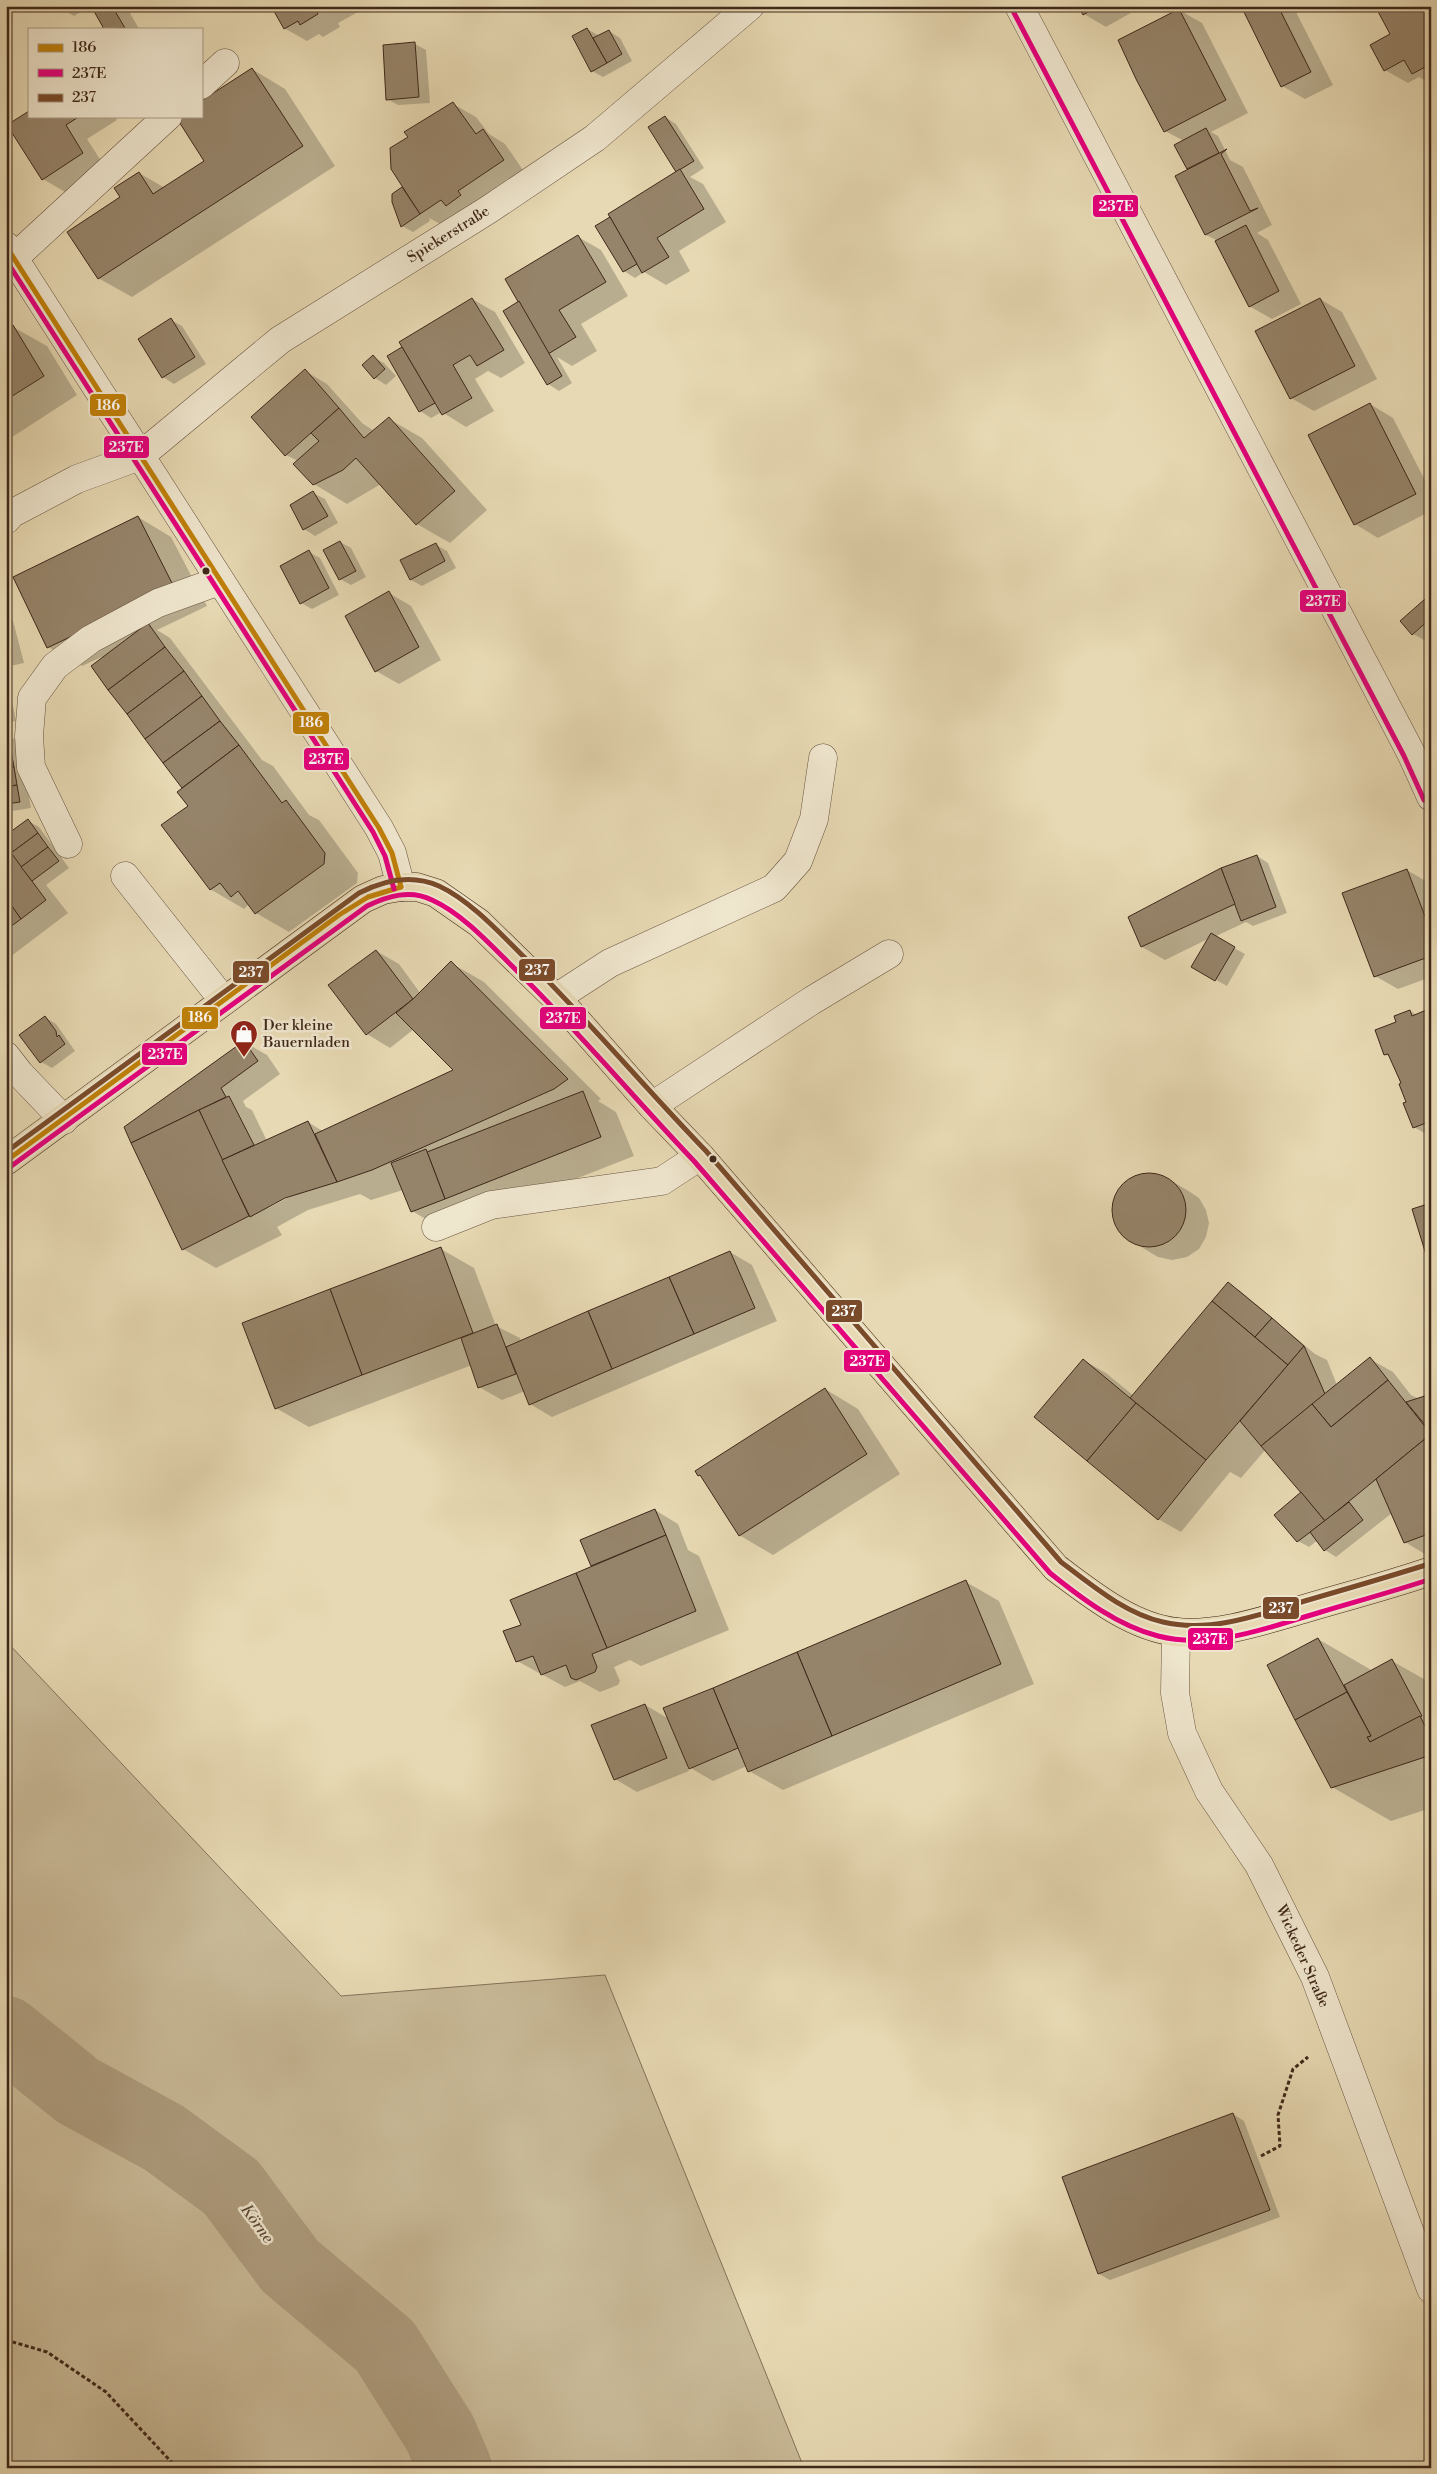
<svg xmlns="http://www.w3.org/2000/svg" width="1437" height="2474" viewBox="0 0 1437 2474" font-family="'Libre Bodoni',serif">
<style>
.green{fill:#cabb99;stroke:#84725a}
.shadow{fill:#0003;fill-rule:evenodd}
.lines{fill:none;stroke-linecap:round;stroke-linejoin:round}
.river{stroke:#ae9d7f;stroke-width:74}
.building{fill:#96846a;stroke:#3f281a}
.minor-casing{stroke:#695440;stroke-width:29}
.major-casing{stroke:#3f281a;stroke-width:29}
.path{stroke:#3f281a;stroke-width:3;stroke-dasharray:4 2.5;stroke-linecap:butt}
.minor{stroke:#efe6ce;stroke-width:28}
.major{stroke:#e7d9b3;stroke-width:28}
.bus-1-casing{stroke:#efe6ce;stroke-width:9}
.bus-2-casing{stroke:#efe6ce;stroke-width:9}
.bus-3-casing{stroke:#efe6ce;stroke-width:9}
.bus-1{stroke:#c08008;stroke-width:5}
.bus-2{stroke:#e5007d;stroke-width:5}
.bus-3{stroke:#7a4b2a;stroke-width:5}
.bus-dot{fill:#3f281a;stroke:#efe6ce;stroke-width:2}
.labels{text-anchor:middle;stroke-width:5;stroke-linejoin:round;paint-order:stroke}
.street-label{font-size:15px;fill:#3f281a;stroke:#efe6ce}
.poi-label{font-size:15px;fill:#3f281a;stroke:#efe6ce;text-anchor:start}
.water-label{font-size:16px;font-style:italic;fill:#604b38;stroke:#efe6ce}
.line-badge{stroke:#efe6ce;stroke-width:2}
.badge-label{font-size:14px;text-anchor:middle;font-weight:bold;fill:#fff}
</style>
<rect width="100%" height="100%" fill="#e7d9b3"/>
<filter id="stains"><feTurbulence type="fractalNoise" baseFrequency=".004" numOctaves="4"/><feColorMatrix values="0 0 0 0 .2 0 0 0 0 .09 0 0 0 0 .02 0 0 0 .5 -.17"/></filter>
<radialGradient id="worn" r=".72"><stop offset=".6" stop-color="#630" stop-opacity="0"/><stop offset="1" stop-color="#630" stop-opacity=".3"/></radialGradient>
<!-- green -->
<polygon class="green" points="6,1641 341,1996 605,1975 804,2468 6,2468"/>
<!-- shadow -->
<g class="shadow">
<polygon points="57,6 90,6 74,16"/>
<polygon points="93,6 141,6 130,13 139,29 106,29"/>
<polygon points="272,6 355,6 358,12 338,23 340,27 323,37 319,34 307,41 284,28"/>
<polygon points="1079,6 1143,6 1106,27 1084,14"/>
<polygon points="1242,6 1293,6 1333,85 1305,99 1282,86"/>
<polygon points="1431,6 1431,84 1419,77 1408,83 1385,70 1391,34"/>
<polygon points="1179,10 1202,23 1248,113 1211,132 1218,136 1230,160 1243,167 1272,225 1257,233 1268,240 1301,304 1272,319 1249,306 1218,241 1206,235 1176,176 1190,170 1184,141 1165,131"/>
<polygon points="587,29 598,35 609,31 620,38 632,61 603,77 592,71"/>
<polygon points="415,44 426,50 430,103 398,105 387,99"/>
<polygon points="252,69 285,89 335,166 132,297 98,278 122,198 139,173 165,188 206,161 180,116 201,116"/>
<polygon points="453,104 476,117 489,134 505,144 525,173 444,226 429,218 430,221 413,232 402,226 403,189 406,190 410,137"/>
<polygon points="29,116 115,116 117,120 87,139 105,167 65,192 43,179 8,125"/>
<polygon points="665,117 676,124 704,168 690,177 703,184 726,222 679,251 690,271 666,285 644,272 635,278 624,271 678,172"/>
<polygon points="578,237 601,250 628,296 581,324 597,351 572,366 557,357 572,383 559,391 548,384 520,302"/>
<polygon points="472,299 495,312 525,363 501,378 488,371 475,379 494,411 466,427 442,412 431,418 420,411 389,357"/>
<polygon points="1320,299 1342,312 1377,379 1314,411 1291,398"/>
<polygon points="171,320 182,326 206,364 174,384 163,377"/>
<polygon points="13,327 47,346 77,395 6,441 6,331"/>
<polygon points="373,357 384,363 396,376 386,385 375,378 363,365"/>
<polygon points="305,371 327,384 362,423 374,431 389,419 422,438 487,510 450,543 417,524 381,484 347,504 314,484 298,461 286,455"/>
<polygon points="1370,404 1393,418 1431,492 1431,511 1378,538 1355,524 1309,435"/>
<polygon points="313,493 325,499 338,523 315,536 304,529"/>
<polygon points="138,517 171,537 207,606 157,630 170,638 262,760 273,766 309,815 319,820 358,873 357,883 289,932 256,913 248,905 244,909 210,889 184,788 106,655 82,666 48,647"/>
<polygon points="340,542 351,548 366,577 351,585 340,579"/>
<polygon points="436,545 447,551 456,568 422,586 411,580"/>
<polygon points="309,552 320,558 339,595 312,609 301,603"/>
<polygon points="389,593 411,606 441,660 399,684 376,671"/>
<polygon points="6,594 24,663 6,667"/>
<polygon points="1425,601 1431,604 1431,634 1424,640 1413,634"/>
<polygon points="6,702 13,706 16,721 6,723"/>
<polygon points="6,735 19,741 31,808 6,812"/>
<polygon points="28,821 39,827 69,868 46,885 68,913 6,960 6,837"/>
<polygon points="1257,856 1268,863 1287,913 1253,926 1246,922 1214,937 1245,954 1227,986 1193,967 1208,939 1165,960 1142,947 1129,917"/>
<polygon points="1407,870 1429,883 1431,887 1431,977 1398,989 1375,976"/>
<path d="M376 951 399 964 421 994 451 963 484 982 601 1099 598 1101 616 1112 634 1156 479 1217 434 1224 412 1211 403 1190 371 1200 360 1194 308 1210 277 1227 282 1235 216 1268 183 1249 132 1142 244 1042 267 1055 280 1074 243 1101 246 1107 252 1110 267 1141 308 1122 324 1132 456 1071 414 1029 390 1048 367 1034 329 985ZM290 1194 291 1196 268 1208V1206Z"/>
<polygon points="1431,1010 1431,1137 1414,1127 1398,1073 1396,1071 1390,1057 1385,1054 1397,1023 1410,1011 1417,1015"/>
<polygon points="45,1017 56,1024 75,1051 52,1068 41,1062"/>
<polygon points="1149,1173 1163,1176 1187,1190 1199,1198 1206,1210 1209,1223 1206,1237 1199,1249 1187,1257 1172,1260 1158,1257 1123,1236 1115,1224 1113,1210 1115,1196 1123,1184 1135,1176"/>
<polygon points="441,1249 474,1268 496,1326 520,1338 521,1341 730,1252 752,1265 777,1321 552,1417 530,1404 525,1391 502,1400 479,1387 472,1365 309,1427 276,1408"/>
<polygon points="1228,1284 1239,1290 1315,1354 1327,1360 1337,1385 1370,1359 1393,1372 1411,1395 1419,1399 1431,1395 1431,1554 1428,1556 1405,1542 1392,1513 1336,1557 1325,1550 1318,1540 1309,1547 1298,1541 1302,1492 1266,1449 1241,1478 1230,1472 1181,1532 1158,1519 1083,1360 1106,1373 1134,1396 1217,1305"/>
<polygon points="825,1389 858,1409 900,1474 773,1555 739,1535 703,1477 699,1475"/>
<polygon points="655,1510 678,1524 688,1550 699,1556 729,1630 641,1666 630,1660 614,1667 620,1681 618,1685 600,1692 580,1681 565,1687 517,1661 522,1625 593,1567 581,1540"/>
<polygon points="966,1582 999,1601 1034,1684 783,1790 749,1771 747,1766 713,1781 687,1766 689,1771 637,1792 615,1779 645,1705 669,1719 665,1709"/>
<polygon points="1318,1639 1373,1671 1392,1661 1431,1683 1431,1808 1391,1821 1332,1787"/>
<polygon points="1233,2114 1244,2121 1280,2217 1110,2280 1099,2274"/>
</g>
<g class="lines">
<!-- river -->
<polyline class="river" points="6,2033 78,2091 164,2138 231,2187 290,2266 385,2346 440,2433 455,2468"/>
</g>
<!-- building -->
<g class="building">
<polygon points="91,6 112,6 125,28 104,29"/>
<polygon points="271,6 323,6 316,10 318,14 300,25 298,21 284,29"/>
<polygon points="1078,6 1098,6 1083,15"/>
<polygon points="1241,6 1278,6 1311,72 1281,87"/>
<polygon points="1375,6 1431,6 1431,64 1412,74 1404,60 1384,71 1370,45 1390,34"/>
<polygon points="1179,9 1226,100 1164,132 1136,79 1118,40"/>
<polygon points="587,28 607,63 591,72 572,36"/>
<polygon points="609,30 622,54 607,63 593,38"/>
<polygon points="415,42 419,97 386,100 383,45"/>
<polygon points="252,68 303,146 98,279 67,232 120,197 114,188 139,172 153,194 204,161 176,117 201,116 201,101"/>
<polygon points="453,102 476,134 483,129 504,160 458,191 461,195 446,206 441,200 420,214 391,169 390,148 408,137 404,132"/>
<polygon points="29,111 29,116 80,116 66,125 83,153 42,180 7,125"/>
<polygon points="665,116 694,161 676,172 648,127"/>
<polygon points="1206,128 1219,153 1187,169 1174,145"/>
<polygon points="1227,149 1221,154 1250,211 1258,208 1205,235 1175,176"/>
<polygon points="680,169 704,209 657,238 669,257 642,273 608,214"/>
<polygon points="402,187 420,214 401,227 392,202 392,194"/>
<polygon points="610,217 637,264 623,272 595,226"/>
<polygon points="1246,225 1279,291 1249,307 1215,241"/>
<polygon points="578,235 606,282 559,310 576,337 548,354 505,279"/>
<polygon points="472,298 504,350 477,366 470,355 453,365 472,398 442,415 399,342"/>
<polygon points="1320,298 1355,366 1290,399 1255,331"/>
<polygon points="519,301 562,376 547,385 503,311"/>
<polygon points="171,318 195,357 162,378 138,339"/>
<polygon points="13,325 44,376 6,400 6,330"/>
<polygon points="402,347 435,403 419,412 387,356"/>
<polygon points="373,355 385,369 374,379 362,365"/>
<polygon points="305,369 339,408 285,456 251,417"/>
<polygon points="1370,403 1416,494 1354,525 1308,435"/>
<polygon points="339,408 364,438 389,417 455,491 416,525 356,458 343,470 313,485 293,464 319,441 311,433"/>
<polygon points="313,491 328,516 303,530 290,505"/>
<polygon points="138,516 174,587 47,648 13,577"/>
<polygon points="340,541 356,571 339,580 323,550"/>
<polygon points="436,543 445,561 410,580 400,560"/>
<polygon points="309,550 329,588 300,604 280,566"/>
<polygon points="389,591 419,647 375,672 345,616"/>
<polygon points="1425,599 1431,605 1431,618 1412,635 1400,621"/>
<polygon points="148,623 165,647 108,690 91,666"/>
<polygon points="165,647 184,671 127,714 108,690"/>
<polygon points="184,671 202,696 145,739 127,714"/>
<polygon points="202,696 220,721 163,763 145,739"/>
<polygon points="220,721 239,745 182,788 163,763"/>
<polygon points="9,733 11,751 6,751 6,734"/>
<polygon points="239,745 282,803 286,800 325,853 324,864 255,914 238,891 231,897 220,883 210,890 161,825 188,806 177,792"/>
<polygon points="6,751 11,751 14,767 6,769"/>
<polygon points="14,767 17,785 6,787 6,769"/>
<polygon points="17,785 20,802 6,804 6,787"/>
<polygon points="28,819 38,833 11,853 6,846 6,835"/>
<polygon points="38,833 48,847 21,867 11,853"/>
<polygon points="6,846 46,900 21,919 6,898"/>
<polygon points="48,847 59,861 32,881 21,867"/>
<polygon points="1257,855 1276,907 1241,921 1221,868"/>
<polygon points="1221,868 1235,904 1141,947 1128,917"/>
<polygon points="1407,869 1431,932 1431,956 1374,977 1342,893"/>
<polygon points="6,898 21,919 6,930"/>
<polygon points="1211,933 1235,947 1215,981 1191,967"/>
<polygon points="376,950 413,999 366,1035 328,985"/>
<polygon points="451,961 568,1079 554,1089 372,1170 337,1182 315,1134 453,1070 396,1013 413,999"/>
<polygon points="1431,1008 1431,1121 1413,1128 1403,1103 1406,1102 1399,1084 1401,1083 1388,1054 1384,1055 1375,1030 1396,1022 1394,1016 1410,1010 1412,1016"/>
<polygon points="45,1016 56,1031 57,1037 59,1035 65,1044 40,1063 19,1035"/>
<polygon points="244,1041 258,1061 221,1088 226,1097 131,1143 124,1127"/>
<polygon points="583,1091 601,1137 445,1199 427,1152"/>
<polygon points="229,1096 254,1145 222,1160 199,1110"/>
<polygon points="199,1110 249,1216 182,1250 131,1143"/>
<polygon points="308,1121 337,1182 285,1198 250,1217 222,1160"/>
<polygon points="426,1149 445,1199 411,1212 391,1163"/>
<circle cx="1149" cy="1210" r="37"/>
<polygon points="1431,1203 1431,1271 1412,1209"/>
<polygon points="441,1247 473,1333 362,1375 330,1289"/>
<polygon points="730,1251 755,1308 694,1334 669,1277"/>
<polygon points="669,1277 694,1334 612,1369 588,1311"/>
<polygon points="1228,1282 1272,1318 1255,1337 1212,1301"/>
<polygon points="330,1289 362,1375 275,1409 242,1323"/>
<polygon points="1212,1301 1288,1365 1206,1460 1130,1398"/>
<polygon points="588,1311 612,1369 529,1405 506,1347"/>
<polygon points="1272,1318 1304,1346 1288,1365 1255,1337"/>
<polygon points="497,1324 516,1374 478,1388 461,1338"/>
<polygon points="1304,1346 1325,1394 1261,1446 1240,1421"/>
<polygon points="1370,1357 1388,1380 1331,1427 1312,1404"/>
<polygon points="1083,1359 1136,1403 1087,1461 1034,1417"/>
<polygon points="1388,1380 1431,1434 1325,1521 1261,1446 1312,1404 1331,1427"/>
<polygon points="825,1388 867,1454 739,1536 700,1475 698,1476 695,1471"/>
<polygon points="1431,1394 1431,1432 1406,1402"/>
<polygon points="1136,1403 1206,1460 1158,1520 1087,1461"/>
<polygon points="1431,1434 1431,1533 1404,1543 1376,1479"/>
<polygon points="1301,1492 1325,1521 1297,1542 1274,1515"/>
<polygon points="1349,1502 1363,1520 1324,1551 1310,1532"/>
<polygon points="655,1509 666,1535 591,1566 580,1540"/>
<polygon points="666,1535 696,1611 607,1648 576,1573"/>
<polygon points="576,1573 607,1648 592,1654 597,1667 595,1672 576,1680 571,1678 566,1665 541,1675 533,1656 516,1662 503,1631 521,1625 510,1600"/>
<polygon points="966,1580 1001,1664 832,1736 797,1652"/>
<polygon points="1318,1638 1347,1692 1295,1720 1267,1665"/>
<polygon points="797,1652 832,1736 748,1772 713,1688"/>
<polygon points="1392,1659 1422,1716 1370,1742 1367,1737 1371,1736 1344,1685"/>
<polygon points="713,1688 738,1748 689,1769 663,1708"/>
<polygon points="1347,1692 1371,1736 1367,1737 1370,1742 1420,1716 1431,1738 1431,1755 1331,1788 1295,1720"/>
<polygon points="645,1704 667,1758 614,1780 591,1725"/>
<polygon points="1233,2113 1270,2210 1098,2274 1062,2177"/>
</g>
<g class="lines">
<defs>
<g id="minor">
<polyline points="1019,6 1411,753 1431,797"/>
<polyline points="201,85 225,63"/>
<polyline points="6,246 379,828 392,853 401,887"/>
<polyline points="14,258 168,116"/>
<polyline points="6,520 11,514 77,479 140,456 280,340 488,210 595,138 750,6"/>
<polyline points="68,844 31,767 29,736 32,698 55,666 91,639 158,603 219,581"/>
<polyline points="125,876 224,1001"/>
<polyline points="556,998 610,963 774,888 798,861 814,819 823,758"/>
<polyline points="6,1056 20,1074 64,1120"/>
<polyline points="652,1106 811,1001 889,954"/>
<polyline points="436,1227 491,1205 662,1181 700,1156"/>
<polyline points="1176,1632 1175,1693 1182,1733 1209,1791 1259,1865 1315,1977 1431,2289"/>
</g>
<path id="major" d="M6 1161 363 899 383 890 401 887H417L436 893 479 923 564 1006 652 1106 700 1156 1056 1568C1091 1594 1131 1627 1176 1632 1220 1636 1265 1620 1307 1608 1348 1596 1390 1585 1431 1571"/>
</defs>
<!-- minor casing -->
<use href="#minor" class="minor-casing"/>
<!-- major casing -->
<use href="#major" class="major-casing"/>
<!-- path -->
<g class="path">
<polyline points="1261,2156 1280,2146 1278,2115 1293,2069 1308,2057"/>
<polyline points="6,2340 47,2352 106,2392 177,2468"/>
</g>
<!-- minor -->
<use href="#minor" class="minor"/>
<!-- major -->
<use href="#major" class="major"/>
<defs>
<g id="bus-1">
<polyline points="6,246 379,828 392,853 401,887"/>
<polyline points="6,1161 339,915 368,897 401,887"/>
</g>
<g id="bus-2">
<polyline points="1012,9 1404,756 1424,800"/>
<polyline points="6,260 373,832 385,856 394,889"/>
<path d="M10 1167 367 906C388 896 410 889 432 900 461 913 488 942 511 965 575 1027 632 1096 694 1161L1050 1573C1081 1598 1118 1626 1158 1636 1212 1650 1270 1627 1321 1612 1358 1601 1395 1591 1431 1579"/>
</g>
<path id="bus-3" d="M6 1152 359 893C384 880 412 874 439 886 469 900 497 930 521 954 586 1017 643 1086 706 1151L1061 1562C1092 1585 1124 1613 1163 1622 1213 1634 1267 1612 1315 1598 1353 1587 1391 1576 1429 1564"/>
</defs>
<!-- bus-1 casing -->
<use href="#bus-1" class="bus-1-casing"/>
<!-- bus-2 casing -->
<use href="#bus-2" class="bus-2-casing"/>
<!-- bus-3 casing -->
<use href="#bus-3" class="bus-3-casing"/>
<!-- bus-1 -->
<use href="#bus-1" class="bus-1"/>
<!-- bus-2 -->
<use href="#bus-2" class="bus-2"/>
<!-- bus-3 -->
<use href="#bus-3" class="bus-3"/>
</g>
<!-- icons -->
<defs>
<symbol id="shop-pin" viewBox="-11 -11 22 30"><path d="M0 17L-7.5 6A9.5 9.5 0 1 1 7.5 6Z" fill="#8f2418" stroke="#efe6ce"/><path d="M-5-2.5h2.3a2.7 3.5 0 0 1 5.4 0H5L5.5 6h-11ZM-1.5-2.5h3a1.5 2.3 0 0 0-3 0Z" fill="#fff"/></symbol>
</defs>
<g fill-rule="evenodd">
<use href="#shop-pin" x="228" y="1018" width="32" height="43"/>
</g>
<!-- markers -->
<g class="bus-dot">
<circle cx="206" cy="571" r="4.5"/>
<circle cx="713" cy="1159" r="4.5"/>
</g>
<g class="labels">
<!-- street labels -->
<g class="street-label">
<text transform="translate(448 234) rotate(-32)" y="5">Spiekerstraße</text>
<text transform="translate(1303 1956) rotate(66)" y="5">Wickeder Straße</text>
</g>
<!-- poi labels -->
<g class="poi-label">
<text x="263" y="1030">Der kleine<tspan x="263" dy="17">Bauernladen</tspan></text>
</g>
<!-- water labels -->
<g class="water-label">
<text transform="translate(258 2223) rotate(54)" y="6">Körne</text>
</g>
</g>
<g class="line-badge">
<rect x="1092" y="194" width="47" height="24" rx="5" fill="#e5007d"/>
<rect x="89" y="393" width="38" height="24" rx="5" fill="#c08008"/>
<rect x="103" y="435" width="47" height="24" rx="5" fill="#e5007d"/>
<rect x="1299" y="589" width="48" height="24" rx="5" fill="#e5007d"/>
<rect x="292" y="711" width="38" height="24" rx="5" fill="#c08008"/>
<rect x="303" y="747" width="47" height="24" rx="5" fill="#e5007d"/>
<rect x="518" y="958" width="38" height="24" rx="5" fill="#7a4b2a"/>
<rect x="232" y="960" width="38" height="24" rx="5" fill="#7a4b2a"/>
<rect x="181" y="1006" width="38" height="24" rx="5" fill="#c08008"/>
<rect x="539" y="1006" width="48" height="24" rx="5" fill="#e5007d"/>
<rect x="141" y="1042" width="47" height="24" rx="5" fill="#e5007d"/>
<rect x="825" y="1299" width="38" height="24" rx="5" fill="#7a4b2a"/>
<rect x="843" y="1349" width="48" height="24" rx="5" fill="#e5007d"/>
<rect x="1262" y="1596" width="38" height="24" rx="5" fill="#7a4b2a"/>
<rect x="1187" y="1627" width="47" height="24" rx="5" fill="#e5007d"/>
</g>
<g class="badge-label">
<text x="1116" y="211">237E</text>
<text x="108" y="410">186</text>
<text x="126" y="452">237E</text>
<text x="1323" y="606">237E</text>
<text x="311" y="727">186</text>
<text x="326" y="764">237E</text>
<text x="537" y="975">237</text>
<text x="251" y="977">237</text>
<text x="200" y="1022">186</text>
<text x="563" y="1023">237E</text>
<text x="165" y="1059">237E</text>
<text x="844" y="1316">237</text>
<text x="867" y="1366">237E</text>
<text x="1281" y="1613">237</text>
<text x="1210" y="1644">237E</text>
</g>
<!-- margin -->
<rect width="1437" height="2474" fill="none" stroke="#e7d9b3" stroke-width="25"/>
<rect x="8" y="8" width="1422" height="2459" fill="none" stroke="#3f281a" stroke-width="2.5"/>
<rect x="12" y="12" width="1412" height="2449" fill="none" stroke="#3f281a"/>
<!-- legend -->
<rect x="28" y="28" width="175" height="90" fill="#efe6ce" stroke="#a99a86"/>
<rect x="38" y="44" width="25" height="8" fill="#c08008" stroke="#a99a86"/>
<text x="72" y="52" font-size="15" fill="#3f281a">186</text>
<rect x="38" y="69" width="25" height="8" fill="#e5007d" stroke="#a99a86"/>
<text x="72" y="78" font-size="15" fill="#3f281a">237E</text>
<rect x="38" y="94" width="25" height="8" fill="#7a4b2a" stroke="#a99a86"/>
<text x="72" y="102" font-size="15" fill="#3f281a">237</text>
<rect width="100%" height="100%" filter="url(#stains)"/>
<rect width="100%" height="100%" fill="url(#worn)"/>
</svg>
